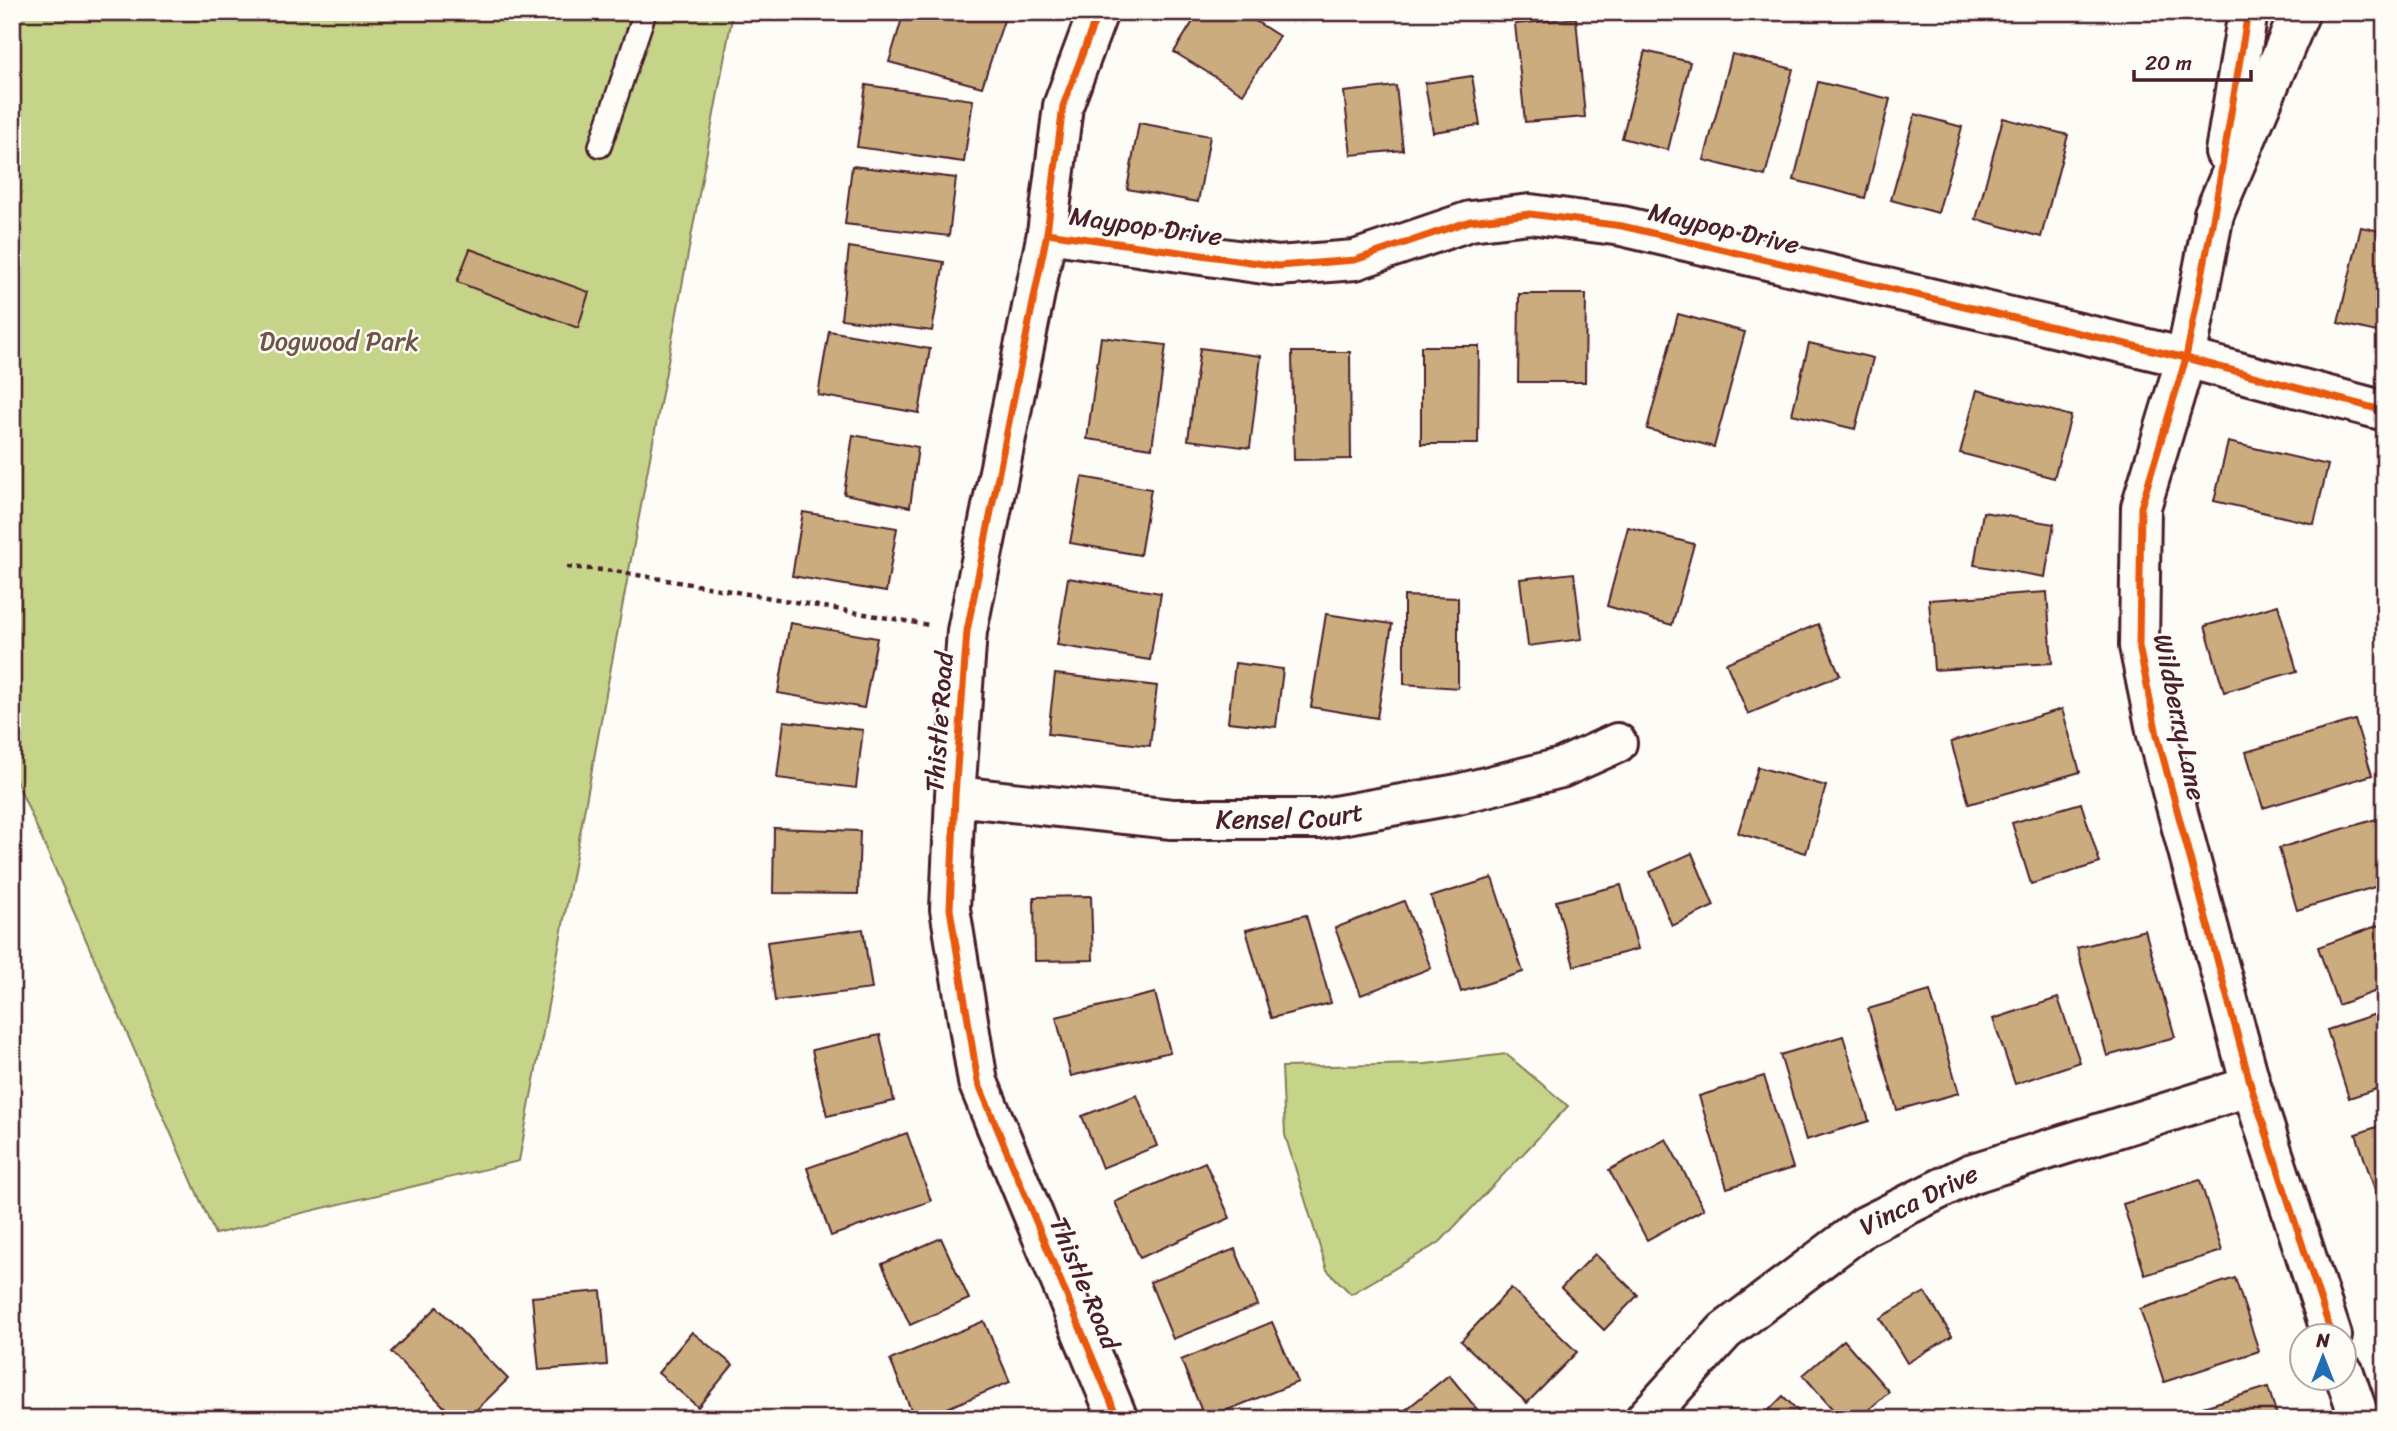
<svg xmlns="http://www.w3.org/2000/svg" width="2397" height="1431" viewBox="0 0 2397 1431" font-family="Sriracha,sans-serif">
<style>
.green{fill:#c5d489;stroke:#887a5a;stroke-width:2}
.building{fill:#cbac7f;stroke:#4a1f2b;stroke-width:2}
.lines{fill:none;stroke-linecap:round;stroke-linejoin:round}
.service-casing{stroke:#4a1f2b;stroke-width:26}
.minor-casing{stroke:#4a1f2b;stroke-width:44}
.tertiary-casing{stroke:#4a1f2b;stroke-width:44}
.path{stroke:#4a1f2b;stroke-width:4.5;stroke-dasharray:5 5;stroke-linecap:butt}
.service{stroke:#fdfcf7;stroke-width:21}
.minor{stroke:#fdfcf7;stroke-width:38}
.tertiary{stroke:#fdfcf7;stroke-width:38}
.cycleway-casing{stroke:#fdfcf7;stroke-width:11}
.cycleway{stroke:#e8590c;stroke-width:7}
.labels{text-anchor:middle;stroke-width:5;stroke-linejoin:round;paint-order:stroke}
.street-label{font-size:26px;fill:#4a1f2b;stroke:#fdfcf7}
.park-label{font-size:26px;fill:#6f5547;stroke:#fdfcf7}
</style>
<rect width="100%" height="100%" fill="#fdfcf7"/>
<filter id="ink" filterUnits="userSpaceOnUse"><feTurbulence type="fractalNoise" baseFrequency=".0143" numOctaves="2"/><feDisplacementMap in="SourceGraphic" scale="14" xChannelSelector="R" yChannelSelector="G"/><feConvolveMatrix kernelMatrix="1 2 1 2 8 2 1 2 1" color-interpolation-filters="sRGB"/></filter>
<g filter="url(#ink)">
<!-- green -->
<g class="green">
<polygon points="12,12 733,12 519,1161 215,1234 12,771"/>
<polygon points="1506,1054 1568,1106 1440,1242 1351,1294 1327,1270 1285,1135 1282,1067 1426,1064"/>
</g>
<!-- building -->
<g class="building">
<polygon points="904,12 984,12 1004,20 982,87 889,62"/>
<polygon points="1199,12 1241,12 1279,36 1243,94 1174,52"/>
<polygon points="1576,18 1585,117 1525,122 1515,24"/>
<polygon points="1645,51 1690,62 1668,150 1622,138"/>
<polygon points="1732,54 1793,69 1765,176 1704,160"/>
<polygon points="1472,76 1480,125 1433,132 1425,83"/>
<polygon points="1818,82 1890,99 1865,198 1794,180"/>
<polygon points="866,85 973,100 964,162 857,147"/>
<polygon points="1396,86 1403,150 1351,155 1344,92"/>
<polygon points="1915,114 1962,127 1938,213 1891,200"/>
<polygon points="2003,118 2068,135 2041,237 1976,219"/>
<polygon points="1139,123 1210,136 1198,202 1127,189"/>
<polygon points="852,166 956,178 949,236 845,224"/>
<polygon points="2361,227 2385,232 2385,334 2338,323"/>
<polygon points="849,247 944,262 932,331 841,319"/>
<polygon points="470,249 589,292 578,328 457,282"/>
<polygon points="1519,294 1586,294 1585,382 1518,382"/>
<polygon points="1678,314 1745,332 1714,447 1647,429"/>
<polygon points="829,331 930,349 919,413 818,395"/>
<polygon points="1101,337 1166,345 1152,448 1087,439"/>
<polygon points="1809,343 1873,358 1855,429 1792,414"/>
<polygon points="1421,346 1479,346 1478,444 1421,444"/>
<polygon points="1200,348 1261,356 1250,448 1188,440"/>
<polygon points="1292,352 1350,352 1351,459 1294,460"/>
<polygon points="1977,390 2071,416 2054,478 1960,453"/>
<polygon points="853,435 918,447 910,507 844,494"/>
<polygon points="2228,442 2328,465 2314,524 2214,501"/>
<polygon points="1082,477 1151,489 1140,555 1070,543"/>
<polygon points="803,512 897,528 886,592 792,576"/>
<polygon points="1983,512 2054,524 2045,577 1974,565"/>
<polygon points="1628,527 1694,544 1672,625 1607,606"/>
<polygon points="1574,573 1582,639 1528,646 1520,579"/>
<polygon points="1068,578 1161,593 1150,660 1057,645"/>
<polygon points="2047,592 2052,663 1934,670 1929,600"/>
<polygon points="1404,596 1458,598 1458,688 1404,684"/>
<polygon points="2278,605 2297,671 2224,692 2205,626"/>
<polygon points="1326,614 1392,624 1377,718 1311,707"/>
<polygon points="790,623 877,638 864,708 778,693"/>
<polygon points="1818,624 1840,675 1748,714 1726,663"/>
<polygon points="1235,663 1283,669 1276,727 1228,722"/>
<polygon points="1055,674 1157,686 1150,746 1048,734"/>
<polygon points="2062,709 2080,772 1969,804 1951,742"/>
<polygon points="2355,720 2372,775 2263,808 2246,752"/>
<polygon points="784,721 863,730 856,788 777,778"/>
<polygon points="1758,767 1826,786 1806,853 1738,833"/>
<polygon points="2081,803 2100,863 2031,884 2012,823"/>
<polygon points="2383,817 2385,824 2385,884 2297,910 2279,848"/>
<polygon points="774,828 860,831 858,894 773,893"/>
<polygon points="1692,853 1714,906 1672,926 1650,872"/>
<polygon points="1492,878 1523,972 1461,992 1431,897"/>
<polygon points="1621,885 1638,949 1574,966 1556,901"/>
<polygon points="1091,896 1093,960 1035,961 1034,897"/>
<polygon points="1404,901 1431,968 1361,995 1335,928"/>
<polygon points="1306,915 1331,1003 1271,1018 1246,930"/>
<polygon points="2385,923 2385,988 2338,1005 2318,947"/>
<polygon points="863,929 872,989 775,1001 767,942"/>
<polygon points="2145,930 2175,1037 2107,1056 2077,948"/>
<polygon points="1930,991 1959,1093 1897,1110 1868,1009"/>
<polygon points="1155,993 1170,1052 1071,1076 1056,1017"/>
<polygon points="2058,998 2080,1062 2015,1084 1993,1019"/>
<polygon points="2385,1011 2385,1086 2349,1098 2327,1030"/>
<polygon points="880,1035 894,1101 827,1116 812,1050"/>
<polygon points="1843,1036 1869,1121 1806,1140 1780,1055"/>
<polygon points="1764,1076 1793,1168 1727,1188 1699,1096"/>
<polygon points="1137,1095 1157,1146 1102,1168 1082,1116"/>
<polygon points="2385,1124 2385,1193 2377,1196 2356,1134"/>
<polygon points="907,1133 931,1201 831,1236 807,1168"/>
<polygon points="1666,1139 1704,1209 1647,1240 1609,1170"/>
<polygon points="1205,1162 1230,1218 1140,1258 1115,1202"/>
<polygon points="2200,1180 2222,1251 2145,1275 2123,1204"/>
<polygon points="941,1238 969,1299 910,1325 882,1264"/>
<polygon points="1235,1249 1258,1305 1173,1339 1150,1282"/>
<polygon points="1595,1254 1638,1295 1604,1330 1561,1288"/>
<polygon points="2235,1278 2259,1351 2164,1382 2140,1309"/>
<polygon points="1511,1288 1577,1352 1527,1403 1461,1341"/>
<polygon points="601,1291 607,1365 539,1370 532,1297"/>
<polygon points="1925,1292 1952,1336 1907,1363 1880,1318"/>
<polygon points="437,1307 508,1379 467,1419 456,1419 391,1352"/>
<polygon points="984,1321 1010,1382 921,1419 915,1419 890,1360"/>
<polygon points="1272,1322 1298,1382 1205,1419 1181,1360"/>
<polygon points="692,1332 733,1365 698,1407 658,1373"/>
<polygon points="1844,1340 1889,1392 1858,1419 1841,1419 1803,1375"/>
<polygon points="1449,1375 1485,1419 1400,1419 1398,1416"/>
<polygon points="2268,1387 2278,1419 2206,1419 2203,1407"/>
<polygon points="1783,1396 1806,1419 1760,1419"/>
</g>
<g class="lines">
<defs>
<polyline id="service" points="600,146 645,12"/>
<g id="minor">
<polyline points="1098,12 1063,106 1047,233 967,631 955,796 950,909 978,1082 1118,1419"/>
<polyline points="2225,152 2248,12"/>
<polyline points="2214,214 2300,12"/>
<polyline points="1047,233 1278,266 1355,260 1470,221 1530,214 1622,226 2186,358 2385,411"/>
<polyline points="2186,358 2141,507 2139,646 2157,735 2251,1086 2332,1336"/>
<path id="s1" d="M955 796 1172 819H1318L1458 794 1561 768 1617 743"/>
<polyline points="2344,1373 2360,1419"/>
<path id="s2" d="M1645 1419 1725 1331 1865 1226 1970 1174 2251 1086"/>
</g>
<polyline id="tertiary" points="2186,358 2214,214"/>
</defs>
<!-- service casing -->
<use href="#service" class="service-casing"/>
<!-- minor casing -->
<use href="#minor" class="minor-casing"/>
<!-- tertiary casing -->
<use href="#tertiary" class="tertiary-casing"/>
<!-- path -->
<polyline class="path" points="567,567 614,571 929,625"/>
<!-- service -->
<use href="#service" class="service"/>
<!-- minor -->
<use href="#minor" class="minor"/>
<!-- tertiary -->
<use href="#tertiary" class="tertiary"/>
<defs>
<g id="cycleway">
<polyline points="1098,12 1063,106 1047,233 967,631 955,796 950,909 978,1082 1118,1419"/>
<polyline points="2248,12 2214,214 2186,358 2141,507 2139,646 2157,735 2251,1086 2332,1336"/>
<polyline points="1047,233 1278,266 1355,260 1470,221 1530,214 1622,226 2186,358 2385,411"/>
</g>
</defs>
<!-- cycleway casing -->
<use href="#cycleway" class="cycleway-casing"/>
<!-- cycleway -->
<use href="#cycleway" class="cycleway"/>
</g>
</g>
<g class="labels">
<!-- street labels -->
<g class="street-label">
<text transform="translate(1146 226) rotate(8)" y="9">Maypop Drive</text>
<text transform="translate(1724 228) rotate(13)" y="9">Maypop Drive</text>
<text transform="translate(2180 717) rotate(78)" y="9">Wildberry Lane</text>
<text transform="translate(939 722) rotate(-86)" y="9">Thistle Road</text>
<text dy="9" stroke="none"><textPath href="#s1" startOffset="336">Kensel Court</textPath></text>
<text dy="9" stroke="none"><textPath href="#s2" startOffset="354">Vinca Drive</textPath></text>
<text transform="translate(1085 1283) rotate(67)" y="9">Thistle Road</text>
</g>
<!-- park labels -->
<g class="park-label">
<text x="339" y="350">Dogwood Park</text>
</g>
</g>
<!-- margin -->
<rect width="2397" height="1431" fill="none" stroke="#fdfcf7" stroke-width="42"/>
<rect x="21" y="21" width="2355" height="1389" fill="none" stroke="#4a1f2b" stroke-width="2.5" filter="url(#ink)"/>
<!-- north arrow -->
<g transform="translate(2323 1357)"><circle r="33" fill="#fdfcf7" stroke="#b5a4a5" stroke-width="2"/>
<path d="M0-5L12 26L0 18L-12 26Z" fill="#1f6fb2"/>
<text y="-10" font-size="19" font-weight="bold" text-anchor="middle" fill="#4a1f2b">N</text>
</g>
<!-- scale -->
<path d="M2134 70v10h117v-10" fill="none" stroke="#4a1f2b" stroke-width="3.5"/>
<text x="2145" y="70" font-size="21" fill="#4a1f2b" stroke="#fdfcf7" stroke-width="5" paint-order="stroke">20 m</text>
</svg>
